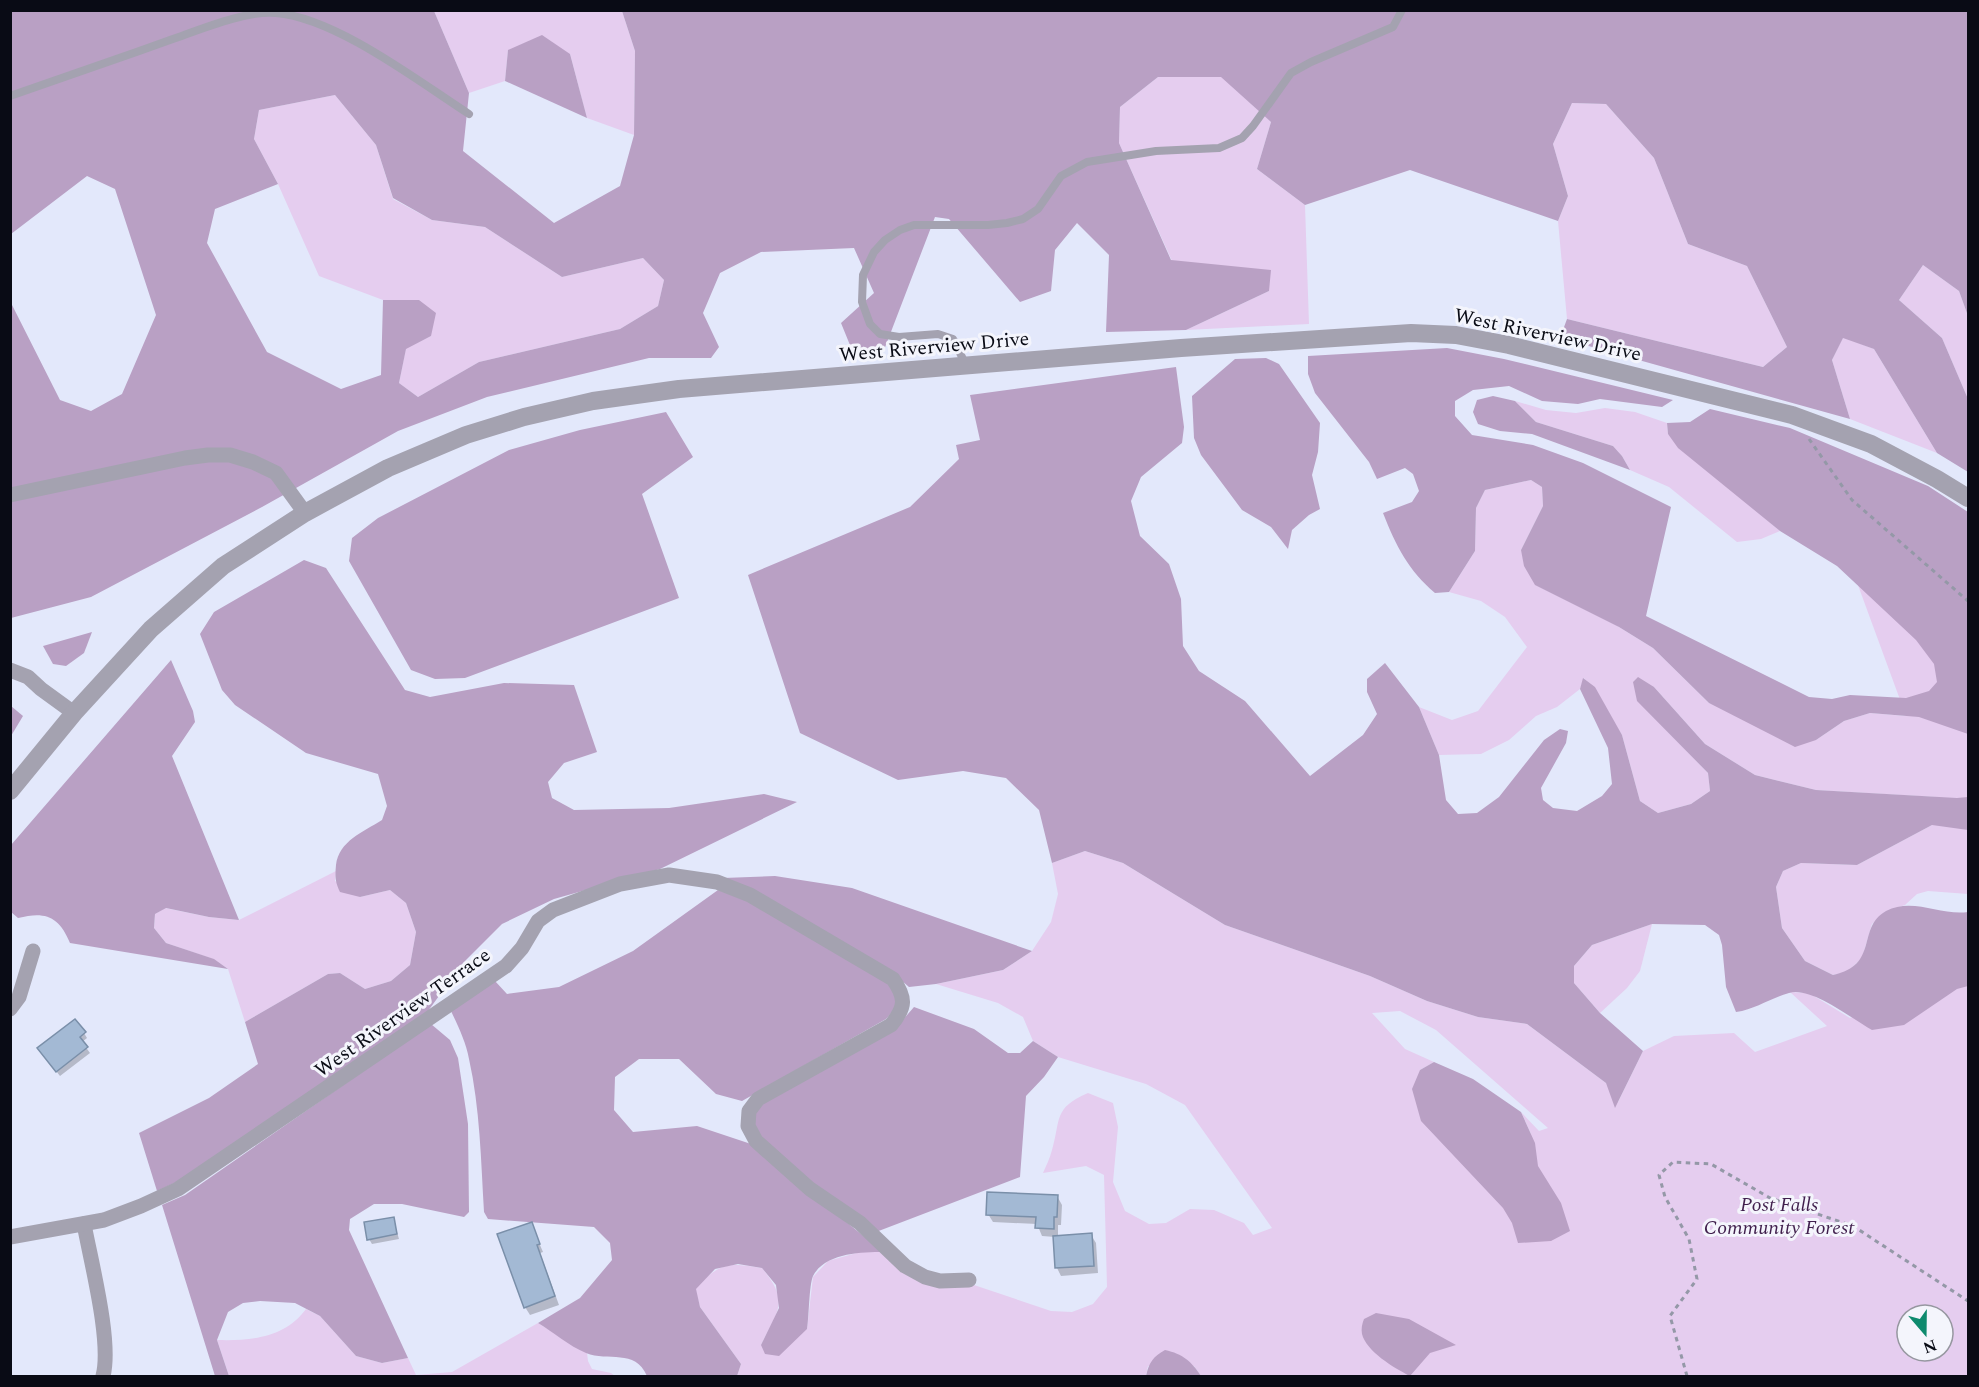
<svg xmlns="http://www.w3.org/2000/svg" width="1979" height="1387" viewBox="0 0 1979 1387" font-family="Spectral,serif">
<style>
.green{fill:#e5cdef;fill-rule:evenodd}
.forest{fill:#b9a0c4;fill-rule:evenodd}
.shadow{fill:#0003}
.building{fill:#a3b9d4;stroke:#7a8fa9;stroke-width:1.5}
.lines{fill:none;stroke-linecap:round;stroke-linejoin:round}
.path{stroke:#9498a7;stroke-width:3;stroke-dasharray:4.5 4.5;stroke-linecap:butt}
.service{stroke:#a4a2b0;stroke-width:8}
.minor{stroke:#a4a2b0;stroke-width:15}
.tertiary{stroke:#a4a2b0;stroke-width:18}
.labels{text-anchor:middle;stroke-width:6;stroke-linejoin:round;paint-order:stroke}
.street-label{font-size:20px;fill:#090b15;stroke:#f4f5fc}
.park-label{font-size:20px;font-style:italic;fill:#401f4d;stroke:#f4f5fc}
</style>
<rect width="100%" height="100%" fill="#e3e8fb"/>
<!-- green -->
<g class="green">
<polygon points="434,11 622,11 635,51 634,135 587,118 570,54 508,50 505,81 469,93"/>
<polygon points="1221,76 1271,122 1257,169 1305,205 1309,324 1186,330 1269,291 1172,261 1119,143 1120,107 1158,77"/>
<polygon points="335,95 376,145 393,199 432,220 485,227 562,277 643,258 664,280 658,306 620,329 479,362 418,397 399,383 406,348 431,336 419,300 383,300 319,276 278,184 254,139 259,110"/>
<polygon points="1572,103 1606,104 1654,158 1688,244 1747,266 1787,347 1763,367 1567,319 1558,221 1568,196 1553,144"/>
<polygon points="1923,265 1959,291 1968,316 1968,399 1942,338 1899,300"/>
<polygon points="1843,337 1874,349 1937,453 1850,419 1832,360"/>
<polygon points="1515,401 1546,410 1576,413 1605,408 1635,412 1667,423 1668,434 1780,531 1761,539 1737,542 1669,487 1630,470 1622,456 1613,446 1536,422"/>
<polygon points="1811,457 1968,528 1968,894 1928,891 1917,894 1905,905 1885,912 1872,924 1862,958 1847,972 1833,975 1805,961 1782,928 1776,887 1783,871 1801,863 1857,865 1932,825 1936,797 1816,790 1755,775 1705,744 1654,687 1638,701 1708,773 1710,791 1691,804 1658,813 1640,801 1622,735 1584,678 1580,689 1557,707 1536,716 1509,740 1481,754 1439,755 1419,707 1452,720 1478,711 1527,647 1505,617 1481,601 1449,592 1475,551 1476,508 1485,490 1531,480 1542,487 1543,506 1521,550 1619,627 1653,648 1709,703 1816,740 1844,721 1870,713 1906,716"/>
<path d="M1085 851 1123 863 1225 925 1370 976 1427 1001 1478 1017 1527 1024 1606 1083 1618 1102 1643 1051 1674 1036 1734 1033 1755 1052 1827 1026 1790 992 1809 993 1850 1018 1968 975V1376H1201L1194 1366H1148L1146 1376H737L741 1364 700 1307 695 1288C721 1263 726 1262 762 1268 790 1302 778 1310 761 1345L807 1329 813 1277 828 1261 860 1252H883L917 1280 971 1284 1051 1311 1072 1312 1093 1304 1107 1287 1104 1175 1086 1166 1043 1173C1046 1166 1050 1158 1052 1150 1061 1119 1053 1108 1088 1093L1113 1103 1118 1127 1113 1182 1125 1211 1149 1224 1166 1223 1190 1209 1214 1210 1244 1223 1253 1235 1272 1228 1185 1105 1146 1084 1058 1057 1033 1041 1023 1017 998 1003 936 984 1003 970 1032 951 1051 922 1058 894 1052 863ZM1400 1011 1436 1030 1548 1128 1539 1131 1521 1112 1531 1134 1420 1070 1434 1062 1405 1049 1372 1013ZM1907 1315H1943V1351H1907Z"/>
<polygon points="336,871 335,881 360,897 390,890 406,903 416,932 410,965 391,981 365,989 340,973 328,974 245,1022 228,969 213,959 166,943 154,928 155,914 165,908 209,917 239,920"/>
<polygon points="1652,924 1640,971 1627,988 1600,1013 1574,983 1574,966 1592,945"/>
<path d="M306 1309 320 1316 356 1356 382 1363 408 1358 416 1375 452 1372 538 1323 587 1353 588 1361 592 1369 611 1373 615 1376H229L217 1340C250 1341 285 1338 306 1309Z"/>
</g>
<!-- forest -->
<g class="forest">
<path d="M11 11H434L469 93 463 151 554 223 620 186 634 135 635 51 622 11H1968V316L1959 291 1923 265 1899 300 1942 338 1968 399V472L1937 453 1874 349 1843 338 1832 360 1850 419 1560 338 1567 319 1763 367 1787 347 1747 266 1688 244 1654 158 1606 104 1572 103 1553 144 1568 196 1558 221 1410 170 1305 205 1257 169 1271 122 1221 77H1158L1120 107 1119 143 1171 260 1271 270 1269 291 1186 330 1106 332 1109 255 1077 223 1055 250 1051 291 1020 302 949 219 935 217 884 350H852L841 323 874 293 854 248 761 252 720 273 703 313 719 347 711 358H649L487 397 398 431 262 507 91 597 11 618 10 301 60 400 91 411 122 394 156 315 115 189 87 176 11 234ZM335 95 376 145 393 198 432 220 485 227 562 277 643 258 664 280 658 306 620 329 479 362 418 397 399 383 406 349 431 336 436 313 419 300H383L381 375 341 389 267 352 207 243 215 209 278 184 254 139 259 110Z"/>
<polygon points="542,35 570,54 587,118 505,81 508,50"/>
<path d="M1447 348 1504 359 1673 400 1662 407 1600 399 1578 404 1542 401 1509 386 1473 390 1455 401V416L1472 435 1533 445 1583 463 1671 507 1646 616 1809 697 1832 699 1850 695 1906 698 1929 691 1937 682 1934 664 1916 640 1837 566 1780 531 1678 448 1668 434 1667 423 1690 422 1710 409 1790 428 1928 486 1968 512V734L1919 717 1870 713 1844 721 1816 740 1795 747 1709 703 1653 648 1619 627 1535 585 1524 566 1521 550 1543 506 1542 487 1531 480 1485 490 1476 508 1475 551 1449 592 1435 593C1408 570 1396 546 1383 513L1412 502 1419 491 1413 474 1405 468 1377 479 1369 462 1315 393 1308 374V356Z"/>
<polygon points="1266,358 1279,364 1320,423 1318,452 1312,475 1320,509 1309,515 1292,530 1288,549 1271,527 1242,510 1201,455 1194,438 1192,396 1235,359"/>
<path d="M1176 367 1184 427 1182 443 1141 477 1131 501 1140 536 1169 564 1181 599 1183 646 1199 671 1245 701 1310 776 1363 735 1377 714 1367 692V679L1385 663 1419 707 1439 755 1446 800 1458 814 1477 813 1499 797 1544 740 1560 729 1568 731 1566 743 1541 788 1543 800 1553 808 1577 811 1602 796 1612 784 1608 748 1580 689 1583 678 1595 687 1622 735 1640 801 1658 813 1691 804 1710 791 1708 773 1637 701 1633 682 1638 677 1654 687 1705 744 1755 775 1816 790 1957 798 1968 797V830L1932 825 1857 865 1801 863 1783 871 1776 887 1782 928 1805 961 1833 975C1880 965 1856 928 1886 911 1913 897 1941 916 1968 912V986L1957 989 1904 1025 1872 1030C1852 1019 1811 986 1789 993 1770 998 1756 1009 1736 1012L1726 987 1722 945 1719 935 1705 925 1652 924 1592 945 1574 966V983L1600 1013 1643 1051 1615 1108 1606 1083 1527 1024 1478 1017 1427 1001 1370 976 1225 925 1123 863 1085 851 1052 863 1039 810 1006 778 963 771 898 780 800 733 748 575 910 507 959 459 956 445 980 440 970 395Z"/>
<polygon points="1493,396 1515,401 1536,422 1613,446 1622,456 1630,470 1532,434 1500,431 1478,424 1473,412 1477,400"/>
<polygon points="666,412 693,457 642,494 679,598 465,678 435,679 411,670 349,561 352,538 378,518 509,450 580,430"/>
<path d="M304 560 326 568 405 690 430 697 504 683 574 685 597 752 564 763 548 782 552 798 574 810 669 808 764 794 797 802 660 869 554 899 502 924 463 963 428 1011 181 1180 157 1191 139 1133 209 1098 258 1064 245 1022 328 974 340 973 365 989 391 981 410 965 416 932 406 903 390 890 360 897 340 892C335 882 335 876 336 865 339 841 363 832 382 820L387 806 378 774 306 753 235 705 222 690 200 634 214 612Z"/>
<polygon points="92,632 84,653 66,666 53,664 43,646"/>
<path d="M171 660 193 711 195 722 172 756 239 920 209 917 166 908 155 914 154 928 166 943 214 959 228 969 70 943C59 916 45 911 18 918L11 912V845Z"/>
<polygon points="11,706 23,716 11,736"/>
<polygon points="775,876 852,888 1032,951 1003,970 936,984 909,987 893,973 723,878"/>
<path d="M718 890 747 899 889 984C899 1001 899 1005 886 1019L742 1101 716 1094 679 1059H639L615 1077 614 1110 633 1132 697 1126 751 1144 883 1252C861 1252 825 1253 813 1276 809 1285 809 1318 807 1329L779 1356 765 1354 761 1345 779 1308 776 1285 762 1268 738 1264 715 1269 696 1289 700 1307 741 1364 737 1376H647C635 1348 608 1362 586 1353 569 1346 553 1332 538 1323L580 1298 612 1260 610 1243 594 1227 488 1219 484 1212C481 1161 480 1108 469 1059 466 1042 458 1026 451 1011L495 981 507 994 559 987 633 951Z"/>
<polygon points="914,1007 974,1029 1008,1053 1020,1053 1033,1041 1058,1057 1044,1077 1026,1096 1020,1177 876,1232 814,1185 759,1139 752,1115 761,1102 895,1029"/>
<polygon points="431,1024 450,1040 458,1058 468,1124 469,1212 464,1217 402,1204 374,1204 350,1219 349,1230 408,1358 382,1363 356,1356 320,1316 295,1303 260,1301 243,1303 228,1312 217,1340 229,1376 215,1376 162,1205 185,1195"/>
<polygon points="1434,1062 1473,1079 1521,1112 1535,1143 1538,1166 1561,1203 1570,1231 1551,1241 1518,1243 1512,1223 1503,1208 1421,1121 1412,1089 1420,1070"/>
<path d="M1376 1313 1409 1319 1456 1345 1430 1353 1410 1376C1394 1368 1366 1351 1362 1334 1361 1329 1362 1324 1364 1319Z"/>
<path d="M1165 1350C1183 1354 1191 1361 1201 1376H1146C1149 1362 1153 1357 1165 1350Z"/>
</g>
<!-- shadow -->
<g class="shadow">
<polygon points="84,1033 87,1038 82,1042 90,1053 60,1076 42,1053"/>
<polygon points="1057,1196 1062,1205 1061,1225 1058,1225 1058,1237 1091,1235 1096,1243 1098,1273 1061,1276 1057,1268 1055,1237 1042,1236 1037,1224 993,1222 988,1214"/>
<polygon points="393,1218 399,1239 372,1244 369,1239"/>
<polygon points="531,1224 543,1252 540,1253 559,1305 530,1315 525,1307"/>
</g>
<!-- building -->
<g class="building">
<polygon points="75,1019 86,1032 80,1037 88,1047 56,1072 37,1048"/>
<polygon points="987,1192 1058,1195 1057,1217 1054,1217 1054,1229 1035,1228 1036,1217 986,1215"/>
<polygon points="394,1217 397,1234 367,1240 364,1222"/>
<polygon points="532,1222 540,1244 537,1245 555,1296 524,1308 497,1234"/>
<polygon points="1092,1233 1094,1266 1055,1268 1053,1236"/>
</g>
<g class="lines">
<!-- path -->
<g class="path">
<polyline points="1809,439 1852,500 1968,601"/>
<polyline points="1687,1376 1670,1316 1697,1279 1689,1239 1665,1197 1659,1175 1673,1162 1711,1164 1770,1198 1853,1226 1968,1301"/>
</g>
<!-- service -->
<g class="service">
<path d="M10 96C64 77 117 59 170 40 199 30 246 10 276 13 336 18 418 81 469 114"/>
<polyline points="966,365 953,339 938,334 899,337 880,334 870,324 862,302 863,275 874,252 885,240 900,230 914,225 988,225 1007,223 1023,219 1038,209 1061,176 1087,162 1156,151 1219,148 1242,138 1253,126 1291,73 1311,62 1393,27 1402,10"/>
</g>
<!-- minor -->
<g class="minor">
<polyline points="10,495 185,458 208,455 230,455 253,462 276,473 305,513"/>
<polyline points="10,670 28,677 41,689 74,713"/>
<polyline points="10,1009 19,997 33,951"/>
<path d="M84 1224C91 1262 112 1342 103 1376"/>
<path d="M10 1237 104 1220 141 1206 178 1189 506 966 522 948 538 921 553 910 620 884 669 875 717 882 750 895 893 979C906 998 906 1007 891 1025L758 1099 749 1111 748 1126 756 1141 810 1189 860 1223 905 1266 925 1277 940 1281 969 1280"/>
</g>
<!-- tertiary -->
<polyline class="tertiary" points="10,791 74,713 151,629 223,566 305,513 388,468 466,435 524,417 593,401 679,389 1181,348 1411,333 1456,335 1509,345 1792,415 1871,444 1937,479 1968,498"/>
</g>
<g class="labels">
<!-- street labels -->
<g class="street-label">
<text transform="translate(1548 334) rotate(12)" y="7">West Riverview Drive</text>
<text transform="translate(934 346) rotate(-5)" y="7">West Riverview Drive</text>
<text transform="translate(402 1012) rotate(-35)" y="7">West Riverview Terrace</text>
</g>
<!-- park labels -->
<g class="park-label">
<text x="1779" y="1211">Post Falls<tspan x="1779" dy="23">Community Forest</tspan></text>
</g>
</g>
<!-- border -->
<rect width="1979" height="1387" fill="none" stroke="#090b15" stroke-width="24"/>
<!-- north arrow -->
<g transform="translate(1925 1333) rotate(160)"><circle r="28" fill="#f4f5fc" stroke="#9697a0" stroke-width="1.5"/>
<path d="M0-4.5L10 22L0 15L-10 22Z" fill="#0e8a6e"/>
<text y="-9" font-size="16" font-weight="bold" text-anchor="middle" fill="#090b15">N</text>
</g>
</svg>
